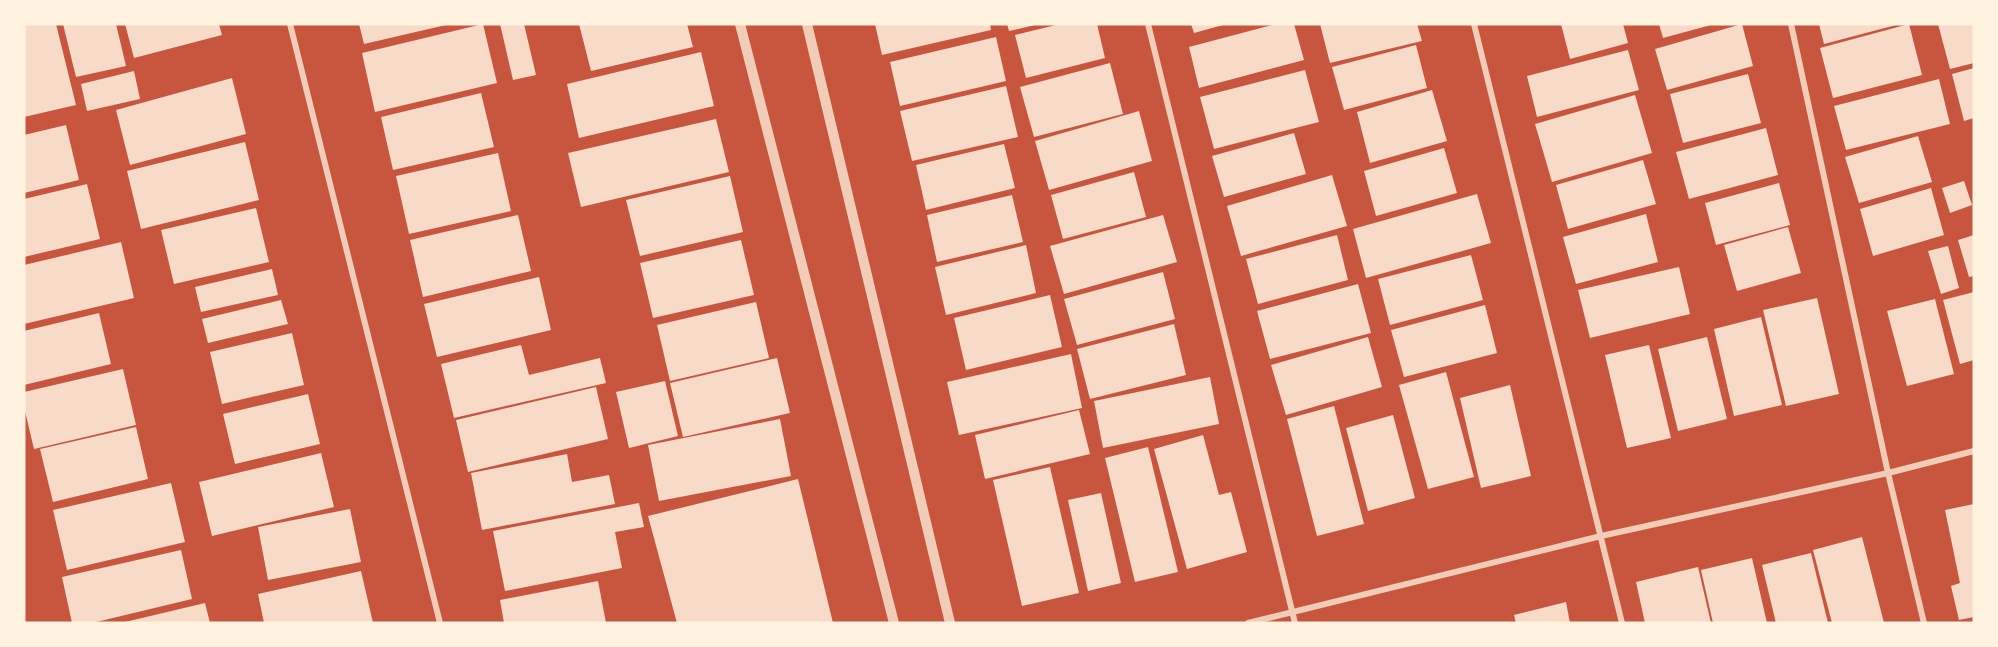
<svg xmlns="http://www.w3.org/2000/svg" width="1998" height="647" viewBox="0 0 1998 647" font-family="'Fira Sans Condensed',sans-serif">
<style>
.building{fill:#f7dbc8}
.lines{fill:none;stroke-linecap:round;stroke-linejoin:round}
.minor{stroke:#f1ccb7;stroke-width:6}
.tertiary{stroke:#f1ccb7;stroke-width:10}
</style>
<rect width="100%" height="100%" fill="#c8553d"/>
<!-- building -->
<g class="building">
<polygon points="24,24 56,24 76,105 24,117"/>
<polygon points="63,24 116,24 126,66 76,77"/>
<polygon points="125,24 219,24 222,35 134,58"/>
<polygon points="359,24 446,24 446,25 364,44"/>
<polygon points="483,24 497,83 375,112 362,53"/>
<polygon points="500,24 524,24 536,75 513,80"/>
<polygon points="579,24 687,24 693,47 591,71"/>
<polygon points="875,24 990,24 991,30 882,55"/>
<polygon points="1007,24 1035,24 1035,25 1009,31"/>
<polygon points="1060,24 1097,24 1105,58 1026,78 1015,35"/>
<polygon points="1191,24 1223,24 1223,25 1194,33"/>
<polygon points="1276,24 1294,24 1304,60 1199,88 1189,47"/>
<polygon points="1320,24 1417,24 1422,41 1330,63"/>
<polygon points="1561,24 1623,24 1628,43 1570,59"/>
<polygon points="1659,24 1711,24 1711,25 1663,38"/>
<polygon points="1742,24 1753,66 1667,90 1655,49"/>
<polygon points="1819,24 1895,24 1896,25 1824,44"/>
<polygon points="1909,24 1922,75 1833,98 1820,48"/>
<polygon points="1938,24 1974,24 1974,63 1950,69"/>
<polygon points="996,37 1006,81 900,106 890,62"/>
<polygon points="1416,45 1427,88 1344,110 1332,67"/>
<polygon points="1628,50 1639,90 1537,117 1527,76"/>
<polygon points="701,52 714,106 579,138 567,84"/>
<polygon points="1110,63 1123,114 1034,137 1020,87"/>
<polygon points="1974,68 1974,118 1964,121 1952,74"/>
<polygon points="1305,70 1319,122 1214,149 1200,97"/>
<polygon points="134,71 140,99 87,111 81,84"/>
<polygon points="1748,74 1761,123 1683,143 1670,94"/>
<polygon points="232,78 246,134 130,165 116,110"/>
<polygon points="1939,79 1950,124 1846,150 1834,106"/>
<polygon points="1006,86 1018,137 912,161 900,111"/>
<polygon points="1432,90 1447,141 1370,163 1357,112"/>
<polygon points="481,93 494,147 393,170 381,117"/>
<polygon points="1635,95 1652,153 1552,182 1535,124"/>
<polygon points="1139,111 1152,161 1049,190 1035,141"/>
<polygon points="716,119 729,172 581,207 568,153"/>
<polygon points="66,125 79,180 24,193 24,135"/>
<polygon points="1766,128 1778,175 1689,199 1676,152"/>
<polygon points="1294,133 1306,174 1224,197 1212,156"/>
<polygon points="1918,136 1932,182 1859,203 1845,157"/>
<polygon points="245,142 259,200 141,229 127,171"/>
<polygon points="1004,144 1015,188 926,210 916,165"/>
<polygon points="1444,148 1457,193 1376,216 1364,171"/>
<polygon points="498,153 511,211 409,234 396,176"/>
<polygon points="1643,160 1656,204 1568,229 1556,185"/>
<polygon points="1134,172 1146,217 1063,239 1051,195"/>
<polygon points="1332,175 1347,226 1241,256 1227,206"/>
<polygon points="730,176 743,232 640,256 626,200"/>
<polygon points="1964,181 1972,205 1950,213 1942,188"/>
<polygon points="1779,183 1790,225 1716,245 1705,203"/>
<polygon points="87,184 100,239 24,257 24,199"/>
<polygon points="1931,188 1944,235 1873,256 1860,209"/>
<polygon points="1477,194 1491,243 1366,278 1353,229"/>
<polygon points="1012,195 1023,242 937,262 927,215"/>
<polygon points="256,208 269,262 174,284 161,230"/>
<polygon points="1646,214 1658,262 1576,284 1563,237"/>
<polygon points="518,215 531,271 423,297 410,240"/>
<polygon points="1163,215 1177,262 1064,294 1050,246"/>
<polygon points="1788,227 1801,273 1737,291 1724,245"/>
<polygon points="1337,235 1348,280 1258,304 1246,259"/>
<polygon points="1974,235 1974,276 1969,277 1958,240"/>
<polygon points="741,240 754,295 653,318 640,263"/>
<polygon points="121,242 134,298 24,324 24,265"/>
<polygon points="1026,245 1036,293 946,315 935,267"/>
<polygon points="1948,246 1959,288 1941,294 1928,251"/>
<polygon points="1471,255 1483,300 1390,325 1378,279"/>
<polygon points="1679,267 1690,314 1590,338 1578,290"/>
<polygon points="272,269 278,295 201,312 195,287"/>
<polygon points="1163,272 1175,319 1077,345 1064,299"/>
<polygon points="539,277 551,330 437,357 424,304"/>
<polygon points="1358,284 1371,333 1270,359 1257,311"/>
<polygon points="1974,292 1974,360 1960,364 1943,300"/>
<polygon points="1050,295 1062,347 966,370 954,318"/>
<polygon points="1817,298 1839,394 1786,406 1763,310"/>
<polygon points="1935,299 1954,374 1907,386 1887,311"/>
<polygon points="281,300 288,324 208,343 202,319"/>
<polygon points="756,302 769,358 670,381 657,325"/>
<polygon points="1485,305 1497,353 1404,377 1391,330"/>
<polygon points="99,313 111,364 24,385 24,331"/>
<polygon points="1761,317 1782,405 1734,416 1714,329"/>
<polygon points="1174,324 1186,375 1090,399 1077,349"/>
<polygon points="292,333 304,385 222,404 210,352"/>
<polygon points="1368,337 1382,387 1286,415 1271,365"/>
<polygon points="1707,337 1727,419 1678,431 1658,349"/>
<polygon points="521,345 529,375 600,358 606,383 454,418 441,364"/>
<polygon points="1649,345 1671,438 1627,448 1605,355"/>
<polygon points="1071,354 1082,408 959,435 947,382"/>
<polygon points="777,358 790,413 683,437 670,383"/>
<polygon points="123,369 136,425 34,449 24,407 24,392"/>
<polygon points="1446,372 1474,477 1428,489 1399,385"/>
<polygon points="1210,377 1219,424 1103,448 1094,401"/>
<polygon points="665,381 678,436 629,448 616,392"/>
<polygon points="1510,385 1531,476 1481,488 1460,398"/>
<polygon points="596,387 608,439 468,472 456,420"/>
<polygon points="308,394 320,444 235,464 223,414"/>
<polygon points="1334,406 1364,524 1317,536 1287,419"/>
<polygon points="1079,410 1090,454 985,479 975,435"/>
<polygon points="1393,415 1415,498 1368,511 1346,428"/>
<polygon points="780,419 791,476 659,501 648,445"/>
<polygon points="136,427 148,479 53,502 40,449"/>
<polygon points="1203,435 1219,495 1231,492 1247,552 1187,569 1154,449"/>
<polygon points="1148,447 1178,572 1135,582 1105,458"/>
<polygon points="321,453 334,507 212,536 199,482"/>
<polygon points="567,454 572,482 609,475 615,504 482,530 471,473"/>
<polygon points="1050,467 1079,593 1022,606 993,480"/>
<polygon points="798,479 833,623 677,623 648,516"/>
<polygon points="171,483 185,542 67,570 53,510"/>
<polygon points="1101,493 1121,583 1088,591 1068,500"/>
<polygon points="639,503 644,527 615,532 622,568 505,591 493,531"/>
<polygon points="1974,504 1974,617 1959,620 1951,586 1960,583 1945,510"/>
<polygon points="350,509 361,562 268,580 258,527"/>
<polygon points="1862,537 1884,623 1832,623 1813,550"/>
<polygon points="181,550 192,599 92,623 72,623 62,577"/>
<polygon points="1811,553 1828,623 1776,623 1762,565"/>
<polygon points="1752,558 1767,623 1713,623 1701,570"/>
<polygon points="1698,567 1711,623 1645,623 1636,582"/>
<polygon points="361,571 373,623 264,623 258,594"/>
<polygon points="598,581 606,623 504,623 500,600"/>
<polygon points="1566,602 1570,623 1516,623 1514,615"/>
<polygon points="205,603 210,623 125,623 125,622"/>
</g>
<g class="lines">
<!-- minor -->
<g class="minor">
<polyline points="290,24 440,623"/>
<polyline points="1148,24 1295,623"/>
<polyline points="1474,24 1622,623"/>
<polyline points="1791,24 1888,473 1924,623"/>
<polyline points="1248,623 1601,536 1888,473 1974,451"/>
</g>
<!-- tertiary -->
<g class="tertiary">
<polyline points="740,24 894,623"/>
<polyline points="807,24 950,623"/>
</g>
</g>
<!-- border -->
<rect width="1998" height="647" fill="none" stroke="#fff3e0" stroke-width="51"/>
</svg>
